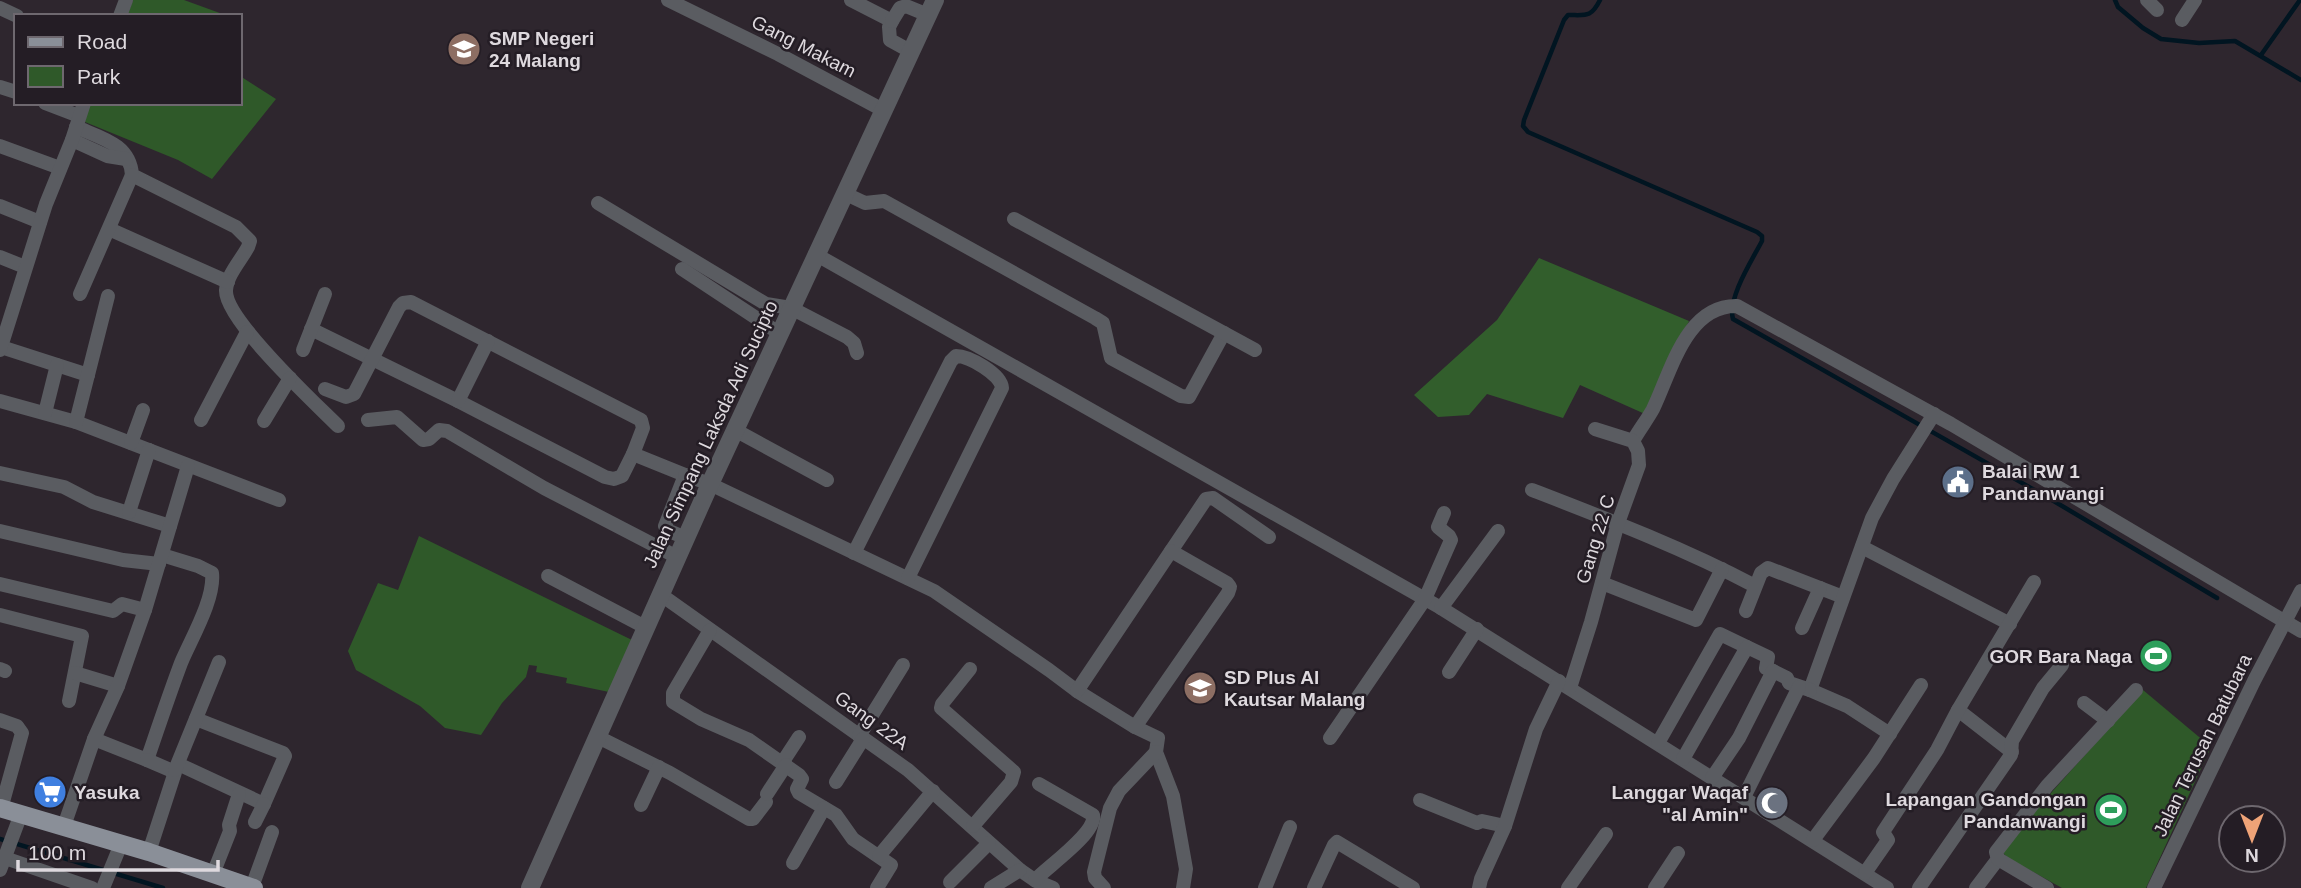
<svg xmlns="http://www.w3.org/2000/svg" width="2301" height="888" viewBox="0 0 2301 888" font-family="Arial,sans-serif">
<style>
.green{fill:#2f5929}
.forest{fill:#325e2c}
.lines{fill:none;stroke-linecap:round;stroke-linejoin:round}
.stream{stroke:#011521;stroke-width:4.5}
.minor{stroke:#5a5c61;stroke-width:14}
.tertiary{stroke:#5a5c61;stroke-width:18}
.primary{stroke:#8a8f98;stroke-width:18}
.labels{text-anchor:middle;stroke-width:5;stroke-linejoin:round;paint-order:stroke}
.poi-label{font-size:19px;font-weight:bold;fill:#ded9de;stroke:#241d25;text-anchor:start}
.street-label{font-size:19px;fill:#ded9de;stroke:#241d25}
</style>
<rect width="100%" height="100%" fill="#2e262e"/>
<!-- green -->
<g class="green">
<polygon points="133,0 184,0 228,16 127,16"/>
<polygon points="240,76 276,99 212,179 178,160 85,122 89,103 240,103"/>
<polygon points="419,536 632,640 609,692 566,683 567,678 536,672 537,666 529,665 526,677 502,703 481,735 445,728 420,706 356,670 348,651 378,583 398,590"/>
<polygon points="2143,690 2211,747 2146,888 2062,888 2008,858 2003,853 2008,841"/>
</g>
<!-- forest -->
<polygon class="forest" points="1539,258 1689,321 1645,414 1580,385 1563,418 1487,394 1469,415 1438,417 1414,395 1497,320"/>
<g class="lines">
<!-- stream -->
<g class="stream">
<path d="M1600 0C1591 18 1586 15 1568 15L1564 20 1524 120 1523 126 1528 132 1757 232 1762 236V241C1752 260 1727 299 1733 319L2052 500 2217 598"/>
<polyline points="2115,0 2118,7 2143,28 2161,39 2199,43 2235,41 2301,80"/>
<polyline points="2261,55 2300,0"/>
<polyline points="0,839 163,888"/>
</g>
<!-- minor -->
<g class="minor">
<polyline points="668,0 778,54 883,110"/>
<polyline points="851,0 892,21 889,27 890,40 910,51"/>
<polyline points="2147,0 2157,10"/>
<polyline points="0,8 17,16"/>
<polyline points="120,16 126,0"/>
<polyline points="2182,20 2195,0"/>
<polyline points="892,21 900,8 906,6 928,15"/>
<polyline points="0,87 16,92"/>
<polyline points="45,103 79,116"/>
<path d="M76 127C101 138 130 144 132 175L236 227 250 241 248 247C241 260 227 275 226 290 224 319 315 403 338 426"/>
<polyline points="72,140 107,156 126,159"/>
<polyline points="0,146 60,168"/>
<polyline points="846,194 865,203 884,201 1095,318 1103,323 1111,358 1181,396 1189,397 1224,333"/>
<polyline points="598,203 766,304 791,308 847,337 854,343 857,353"/>
<polyline points="0,206 40,222"/>
<polyline points="1014,219 1255,350"/>
<polyline points="109,229 228,282"/>
<polyline points="815,254 1441,608 1887,888"/>
<polyline points="0,257 25,267"/>
<polyline points="682,269 779,333"/>
<polyline points="80,294 132,175"/>
<polyline points="311,329 458,401 605,477 614,479 622,476 633,454"/>
<polyline points="1,347 88,375"/>
<polyline points="0,350 46,204 72,140 84,103"/>
<polyline points="303,350 325,294"/>
<polyline points="325,389 346,397 354,394 399,307 403,303 411,302 641,420 643,428 633,454 685,475 665,526 669,531 686,538"/>
<polyline points="0,401 76,422 279,500"/>
<polyline points="458,401 488,341"/>
<polyline points="45,413 57,365"/>
<polyline points="201,420 247,332"/>
<polyline points="368,420 397,417 423,440 429,439 439,430 447,431 544,488 677,557"/>
<polyline points="264,421 290,378"/>
<polyline points="76,422 108,296"/>
<polyline points="735,430 827,480"/>
<path d="M1633 441C1639 430 1647 420 1653 409 1671 372 1686 305 1737 306L1951 424 2301 631"/>
<polyline points="131,443 143,410"/>
<polyline points="0,473 64,487 93,502 170,526"/>
<polyline points="685,475 710,484 934,591 1049,670 1077,691 1135,727 1158,738 1156,752 1173,796 1186,869 1183,888"/>
<path d="M1532 490C1607 519 1683 548 1755 586"/>
<polyline points="129,512 149,450"/>
<polyline points="0,531 123,560 159,564"/>
<polyline points="1862,547 2010,624"/>
<path d="M854 553 951 361 956 356C969 356 1001 374 1002 388L908 578"/>
<polyline points="548,576 645,627"/>
<polyline points="1602,583 1696,620 1722,569"/>
<polyline points="0,584 113,611 122,604 145,610"/>
<polyline points="660,594 908,770 1020,870 1036,881 1053,888"/>
<polyline points="1441,608 1498,531"/>
<polyline points="1746,611 1761,573 1768,568 1843,597"/>
<polyline points="0,615 82,636 69,701"/>
<polyline points="1802,628 1820,588"/>
<polyline points="710,630 673,693 673,702 701,719 749,740 799,775 802,779 797,789 799,793 836,815 853,839 891,865 877,888"/>
<polyline points="0,669 5,671"/>
<polyline points="970,669 942,704 941,708 1014,772 1011,782 973,826"/>
<polyline points="1449,672 1477,629"/>
<polyline points="75,673 118,686"/>
<polyline points="1570,688 1591,622 1618,523 1639,465 1638,451 1633,441 1595,429"/>
<polyline points="1077,691 1206,499 1213,498 1269,537"/>
<polyline points="2084,703 2108,721"/>
<polyline points="1958,710 2012,752"/>
<polyline points="0,720 17,726 22,733 1,809"/>
<polyline points="1135,727 1228,593 1230,587 1227,583 1171,551"/>
<polyline points="1890,734 1847,706 1810,690 1872,518 1893,479 1934,414"/>
<polyline points="859,736 903,665"/>
<polyline points="598,737 670,773 749,819 753,819 766,802"/>
<polyline points="1330,738 1425,599 1451,540 1449,536 1438,527 1444,513"/>
<path d="M94 739 147 760C158 728 169 695 181 663 191 639 215 599 212 573L198 566 162 555"/>
<polyline points="1658,743 1720,634 1747,647"/>
<polyline points="1683,759 1747,647 1768,657 1766,668 1773,671"/>
<polyline points="147,760 175,772 149,852"/>
<polyline points="782,763 799,737"/>
<polyline points="178,764 264,804 285,756 283,753 196,719"/>
<polyline points="175,770 219,662"/>
<polyline points="1712,778 1739,738 1773,671 1787,678 1789,683 1810,690"/>
<polyline points="836,782 863,739"/>
<polyline points="767,794 786,765"/>
<polyline points="1744,797 1799,687"/>
<polyline points="1420,800 1477,823 1482,821 1505,826"/>
<polyline points="641,805 659,767"/>
<polyline points="255,822 264,804"/>
<polyline points="64,826 94,739 118,686 145,610 188,466"/>
<polyline points="1813,840 1874,758 1921,685"/>
<polyline points="879,856 933,791"/>
<polyline points="5,858 92,888"/>
<polyline points="793,863 824,808"/>
<polyline points="0,870 21,814"/>
<polyline points="1865,873 1888,840 1883,832 1937,750 1958,710 2034,582"/>
<polyline points="213,874 230,831 229,825 239,794"/>
<path d="M1035 880C1048 866 1097 833 1093 815L1039 784"/>
<polyline points="950,882 989,843"/>
<polyline points="252,887 272,832"/>
<polyline points="103,888 121,844"/>
<polyline points="991,888 1020,870"/>
<polyline points="1104,888 1095,878 1094,872 1110,808 1119,791 1156,752"/>
<polyline points="1265,888 1290,827"/>
<polyline points="1314,888 1334,845 1337,842 1413,888"/>
<polyline points="1479,888 1481,879 1505,826 1536,729 1559,681"/>
<polyline points="1568,888 1606,834"/>
<polyline points="1655,888 1678,853"/>
<polyline points="1919,888 2011,755 2012,741 2043,688 2062,665"/>
<polyline points="1976,888 1998,859"/>
<polyline points="2047,888 1998,859 1996,852 2047,786 2136,690"/>
<polyline points="2154,888 2254,681 2301,591"/>
</g>
<!-- tertiary -->
<polyline class="tertiary" points="530,888 710,484 935,0"/>
<!-- primary -->
<polyline class="primary" points="0,808 149,852 254,888"/>
</g>
<!-- icons -->
<defs>
<symbol id="school-disc" viewBox="-11 -11 22 22"><circle r="9.5" fill="#8d6e63" stroke="#241d25"/><path d="M0-5L7-2L0 1L-7-2ZM-4 1L0 2.5L4 1V4Q0 6-4 4Z" fill="#fff"/></symbol>
<symbol id="civic-disc" viewBox="-11 -11 22 22"><circle r="9.5" fill="#5c6f8a" stroke="#241d25"/><path d="M-.6-6.5H3V-4.5H.6V-3L4-1V1h2V6H-6V1h2V-1L-.6-3ZM-1.2 2.5V6h2.4V2.5Z" fill="#fff"/></symbol>
<symbol id="stadium-disc" viewBox="-11 -11 22 22"><circle r="9.5" fill="#2e9e5b" stroke="#241d25"/><path d="M0-5a6.5 5 0 1 0 0 10a6.5 5 0 1 0 0-10ZM-3.5-1.8h7v3.6h-7Z" fill="#fff"/></symbol>
<symbol id="supermarket-disc" viewBox="-11 -11 22 22"><circle r="9.5" fill="#3f7fe0" stroke="#241d25"/><path d="M-6-5.5h2.5l.6 2H6L4.5 2H-2.5L-4.4-4H-6ZM-1.5 3.2a1.3 1.3 0 1 0 .1 0ZM3 3.2a1.3 1.3 0 1 0 .1 0Z" fill="#fff"/></symbol>
<symbol id="mosque-disc" viewBox="-11 -11 22 22"><circle r="9.5" fill="#6b7280" stroke="#241d25"/><path d="M3.5-4.9A6 6 0 1 0 3.5 4.9A5 5 0 1 1 3.5-4.9Z" fill="#fff"/></symbol>
</defs>
<g fill-rule="evenodd">
<use href="#school-disc" x="445" y="30" width="38" height="38"/>
<use href="#civic-disc" x="1939" y="463" width="38" height="38"/>
<use href="#stadium-disc" x="2137" y="637" width="38" height="38"/>
<use href="#school-disc" x="1181" y="669" width="38" height="38"/>
<use href="#supermarket-disc" x="31" y="773" width="38" height="38"/>
<use href="#mosque-disc" x="1753" y="784" width="38" height="38"/>
<use href="#stadium-disc" x="2092" y="791" width="38" height="38"/>
</g>
<g class="labels">
<!-- poi labels -->
<g class="poi-label">
<text x="489" y="45">SMP Negeri<tspan x="489" dy="22">24 Malang</tspan></text>
<text x="1982" y="478">Balai RW 1<tspan x="1982" dy="22">Pandanwangi</tspan></text>
<text x="2132" y="663" text-anchor="end">GOR Bara Naga</text>
<text x="1224" y="684">SD Plus Al<tspan x="1224" dy="22">Kautsar Malang</tspan></text>
<text x="74" y="799">Yasuka</text>
<text x="1748" y="799" text-anchor="end">Langgar Waqaf<tspan x="1748" dy="22">"al Amin"</tspan></text>
<text x="2086" y="806" text-anchor="end">Lapangan Gandongan<tspan x="2086" dy="22">Pandanwangi</tspan></text>
</g>
<!-- street labels -->
<g class="street-label">
<text transform="translate(804 46) rotate(27)" y="7">Gang Makam</text>
<text transform="translate(710 434) rotate(-65)" y="7">Jalan Simpang Laksda Adi Sucipto</text>
<text transform="translate(1595 539) rotate(-73)" y="7">Gang 22 C</text>
<text transform="translate(872 720) rotate(36)" y="7">Gang 22A</text>
<text transform="translate(2202 745) rotate(-64)" y="7">Jalan Terusan Batubara</text>
</g>
</g>
<!-- legend -->
<rect x="14" y="14" width="228" height="91" fill="#241d25" stroke="#6e686f" stroke-width="2"/>
<rect x="28" y="37" width="35" height="10" fill="#8a8f98" stroke="#6e686f" stroke-width="2"/>
<text x="77" y="49" font-size="21" fill="#ded9de">Road</text>
<rect x="28" y="66" width="35" height="21" fill="#2f5929" stroke="#6e686f" stroke-width="2"/>
<text x="77" y="84" font-size="21" fill="#ded9de">Park</text>
<!-- north arrow -->
<g transform="translate(2252 839) rotate(180)"><circle r="33" fill="#241d25" stroke="#6e686f" stroke-width="2"/>
<path d="M0-5L12 26L0 18L-12 26Z" fill="#efa377"/>
<text y="-10" font-size="19" font-weight="bold" text-anchor="middle" fill="#ded9de">N</text>
</g>
<!-- scale -->
<path d="M18 860v10h200v-10" fill="none" stroke="#ded9de" stroke-width="3.5"/>
<text x="28" y="860" font-size="21" fill="#ded9de" stroke="#241d25" stroke-width="5" paint-order="stroke">100 m</text>
</svg>
